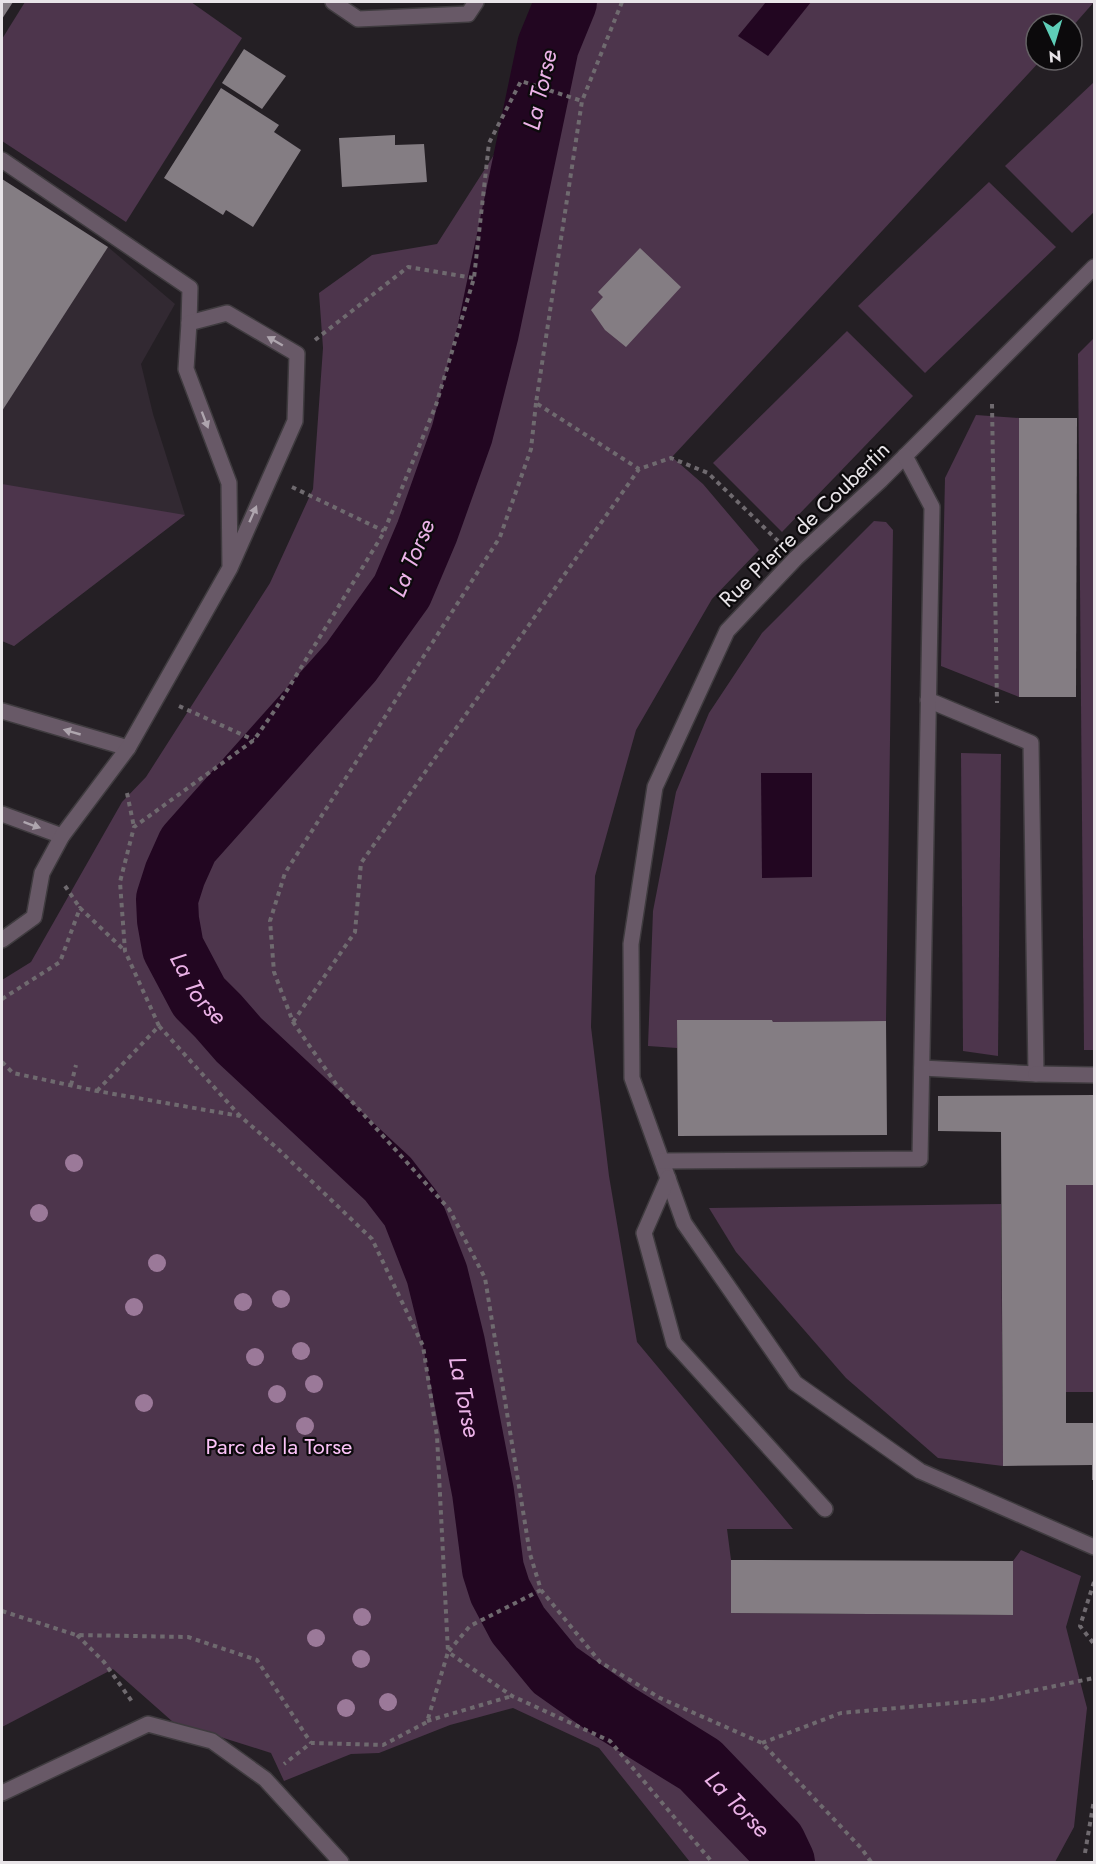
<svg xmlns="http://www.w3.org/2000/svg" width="1096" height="1864" viewBox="0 0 1096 1864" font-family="Jost,sans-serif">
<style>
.built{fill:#322932}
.green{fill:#4d354c}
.water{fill:#220621}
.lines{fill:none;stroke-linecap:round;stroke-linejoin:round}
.river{stroke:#220621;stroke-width:62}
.building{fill:#847d83}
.lane-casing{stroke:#3f3b3f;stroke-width:18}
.street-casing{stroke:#3f3b3f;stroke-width:18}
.path{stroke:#6f6a6f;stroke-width:4;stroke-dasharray:4.5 4.5;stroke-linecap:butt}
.lane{stroke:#685967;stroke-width:15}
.street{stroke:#685967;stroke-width:15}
.tree{fill:#9b7999}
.oneway{fill:#aea5ae}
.labels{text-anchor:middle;stroke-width:4.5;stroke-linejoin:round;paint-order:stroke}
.street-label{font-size:22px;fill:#e8e4e8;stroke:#0c0a0c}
.park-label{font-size:22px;fill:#fcc3f8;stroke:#0c0a0c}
.water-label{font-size:24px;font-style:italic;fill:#ebb2e7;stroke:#0c0a0c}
</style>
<rect width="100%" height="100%" fill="#241f24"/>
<!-- built -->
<polygon class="built" points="2,179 108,247 175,304 141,364 153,414 185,515 14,646 2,641"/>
<!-- green -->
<g class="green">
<polygon points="25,2 191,2 242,38 126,222 2,141 2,39"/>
<polygon points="574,2 1094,2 1072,27 1072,24 1036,24 1036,60 1041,60 672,457 703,484 759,550 712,599 636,730 595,876 591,1027 609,1176 637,1342 793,1529 727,1529 731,1560 731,1613 1013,1615 1013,1561 1021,1550 1081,1576 1066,1627 1087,1708 1074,1827 1055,1862 690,1862 599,1748 513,1708 450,1725 379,1753 351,1754 284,1781 271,1753 173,1722 113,1669 2,1727 2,980 31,962 122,802 146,777 270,583 313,489 323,348 319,293 372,255 437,244 543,78"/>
<polygon points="1094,82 1094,212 1072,233 1005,166"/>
<polygon points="989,182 1056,247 925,373 858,306"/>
<polygon points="847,331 913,396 782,532 713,463"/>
<polygon points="1094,338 1094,1050 1084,1050 1078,354"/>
<polygon points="976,415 1019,418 1019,697 941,666 945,478"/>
<polygon points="2,484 185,515 14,646 2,641"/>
<polygon points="874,521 886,522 893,530 886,1021 773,1022 772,1020 677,1020 677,1048 648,1046 653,911 676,792 709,713 762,633"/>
<polygon points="961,753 1001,754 998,1056 963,1051"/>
<rect x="1066" y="1185" width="28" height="207"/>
<polygon points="1001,1204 1003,1466 938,1458 846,1378 736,1252 709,1208"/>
</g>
<!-- water -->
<g class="water">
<polygon points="766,2 811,2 768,56 738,36"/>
<polygon points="761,773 812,773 812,877 762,878"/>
</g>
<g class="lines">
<!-- river -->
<path class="river" id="s1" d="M566 2 548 46 488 332 462 434 427 532 402 591 351 662 188 845 175 874 167 899 168 920 173 948 199 997 218 1016 239 1040 388 1179 412 1210 437 1274 454 1343 483 1492 493 1569 500 1591 518 1625 555 1670 616 1713 700 1765 775 1843 784 1862"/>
</g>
<!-- building -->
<g class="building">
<polygon points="2,2 13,2 2,19"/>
<polygon points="244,49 286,76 262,109 222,83"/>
<polygon points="221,88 279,125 274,132 301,150 253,227 226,210 223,215 164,178"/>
<polygon points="395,135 395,145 424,144 427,182 342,187 339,138"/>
<polygon points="2,179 108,247 2,411"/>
<polygon points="640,248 681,287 626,347 605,330 591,310 603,297 598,292"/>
<polygon points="1019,418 1077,418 1076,697 1019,697"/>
<polygon points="677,1020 772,1020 773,1022 886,1021 887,1135 678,1136"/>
<polygon points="1094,1095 1094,1185 1066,1185 1066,1423 1094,1423 1094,1480 1092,1480 1092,1465 1003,1466 1001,1132 938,1131 938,1096"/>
<polygon points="731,1560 1013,1561 1013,1615 731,1613"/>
</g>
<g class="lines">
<defs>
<g id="lane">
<polyline points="333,2 358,19 468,14 476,2"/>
<polyline points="2,160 190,288 189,323"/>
<polyline points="2,711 128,748"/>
<polyline points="2,814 62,836"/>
<polyline points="2,940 34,917 42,873 62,836 128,748 230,568 295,421 297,354 227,313 189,323 186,369 229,483 230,568"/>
</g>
<g id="street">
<polyline points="1094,267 881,480 796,558 727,631 655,787 631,944 632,1078 684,1223 795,1383 920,1471 1094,1547"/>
<polyline points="922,1068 1036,1074 1031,743 928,700"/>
<polyline points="1036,1074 1094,1075"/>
<polyline points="662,1161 920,1159 932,507 905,456"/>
<polyline points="668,1178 644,1233 674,1343 825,1509"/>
<polyline points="2,1793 148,1724 212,1741 265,1779 341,1862"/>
</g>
</defs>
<!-- lane casing -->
<use href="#lane" class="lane-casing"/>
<!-- street casing -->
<use href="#street" class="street-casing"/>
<!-- path -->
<g class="path">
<polyline points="622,2 582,101 536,403 639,469"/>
<polyline points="315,340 408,267 474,278"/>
<polyline points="536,403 531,449 500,537 285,873 270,921 274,972 293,1022 336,1084 449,1209 485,1278 530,1554 541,1590 600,1662 660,1698 762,1743 862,1849 871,1862"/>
<polyline points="992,404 997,703"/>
<polyline points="292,487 384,531"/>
<polyline points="179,706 254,740"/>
<polyline points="127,793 134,827"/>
<polyline points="65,886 80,908"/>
<polyline points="2,999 60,962 80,908 124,950"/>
<polyline points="293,1022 355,932 361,863 639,469 671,458 708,473 778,541"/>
<polyline points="159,1026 240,1116"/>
<polyline points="2,1062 13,1073 97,1091 240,1116 278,1149 372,1239 423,1346 437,1436 448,1652 427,1722 383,1745 311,1743 284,1764"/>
<polyline points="71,1085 76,1065"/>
<polyline points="97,1091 159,1026 125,951 120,882 134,827 254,740 275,710 383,534 436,405 474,278 489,143 521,81 582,101"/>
<polyline points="1094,1582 1080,1626 1094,1644"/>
<polyline points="541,1590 470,1626 448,1652 512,1696 610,1741 712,1862"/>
<polyline points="2,1611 76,1635 188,1637 257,1660 311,1743"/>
<polyline points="77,1635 104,1662 133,1703"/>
<polyline points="427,1721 512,1696"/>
<polyline points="762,1743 841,1713 987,1700 1094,1678"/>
<polyline points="1085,1853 1094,1800"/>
</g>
<!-- lane -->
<use href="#lane" class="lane"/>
<!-- street -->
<use href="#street" class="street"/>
</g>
<!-- trees -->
<g class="tree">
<circle cx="74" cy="1163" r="9"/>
<circle cx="39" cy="1213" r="9"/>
<circle cx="157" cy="1263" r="9"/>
<circle cx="281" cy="1299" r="9"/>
<circle cx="243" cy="1302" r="9"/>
<circle cx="134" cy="1307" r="9"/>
<circle cx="301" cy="1351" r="9"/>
<circle cx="255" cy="1357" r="9"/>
<circle cx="314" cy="1384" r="9"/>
<circle cx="277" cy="1394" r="9"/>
<circle cx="144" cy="1403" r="9"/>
<circle cx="305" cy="1426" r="9"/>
<circle cx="362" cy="1617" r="9"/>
<circle cx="316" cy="1638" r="9"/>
<circle cx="361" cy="1659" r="9"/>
<circle cx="388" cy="1702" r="9"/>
<circle cx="346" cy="1708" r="9"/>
</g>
<!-- one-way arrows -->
<defs><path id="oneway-solid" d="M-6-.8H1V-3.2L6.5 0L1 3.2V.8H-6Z" transform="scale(1.5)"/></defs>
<g class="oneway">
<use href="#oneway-solid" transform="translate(275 341) rotate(-150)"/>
<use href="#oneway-solid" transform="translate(205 420) rotate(69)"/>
<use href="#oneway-solid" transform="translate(253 514) rotate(-66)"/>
<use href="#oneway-solid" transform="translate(72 732) rotate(-164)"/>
<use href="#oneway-solid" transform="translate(32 825) rotate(20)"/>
</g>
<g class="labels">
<!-- street labels -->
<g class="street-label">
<text transform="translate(804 524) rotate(-44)" y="8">Rue Pierre de Coubertin</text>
</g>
<!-- park labels -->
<g class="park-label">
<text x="279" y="1454">Parc de la Torse</text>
</g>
<!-- water labels -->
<g class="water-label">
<text transform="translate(540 90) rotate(-77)" y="8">La Torse</text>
<text transform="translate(412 558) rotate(-67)" y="8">La Torse</text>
<text dy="8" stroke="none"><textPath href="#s1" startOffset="1101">La Torse</textPath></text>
<text dy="8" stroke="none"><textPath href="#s1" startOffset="1605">La Torse</textPath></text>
<text dy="8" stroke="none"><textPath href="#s1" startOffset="2127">La Torse</textPath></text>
</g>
</g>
<!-- border -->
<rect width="1096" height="1864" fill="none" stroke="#e8e4e8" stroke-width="6"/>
<!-- north arrow -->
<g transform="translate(1054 42) rotate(176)"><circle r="28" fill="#0c0a0c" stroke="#646164" stroke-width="1.5"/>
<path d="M0-4.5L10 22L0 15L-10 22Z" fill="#5eceb8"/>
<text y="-9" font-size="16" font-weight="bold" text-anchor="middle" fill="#e8e4e8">N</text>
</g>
</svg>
